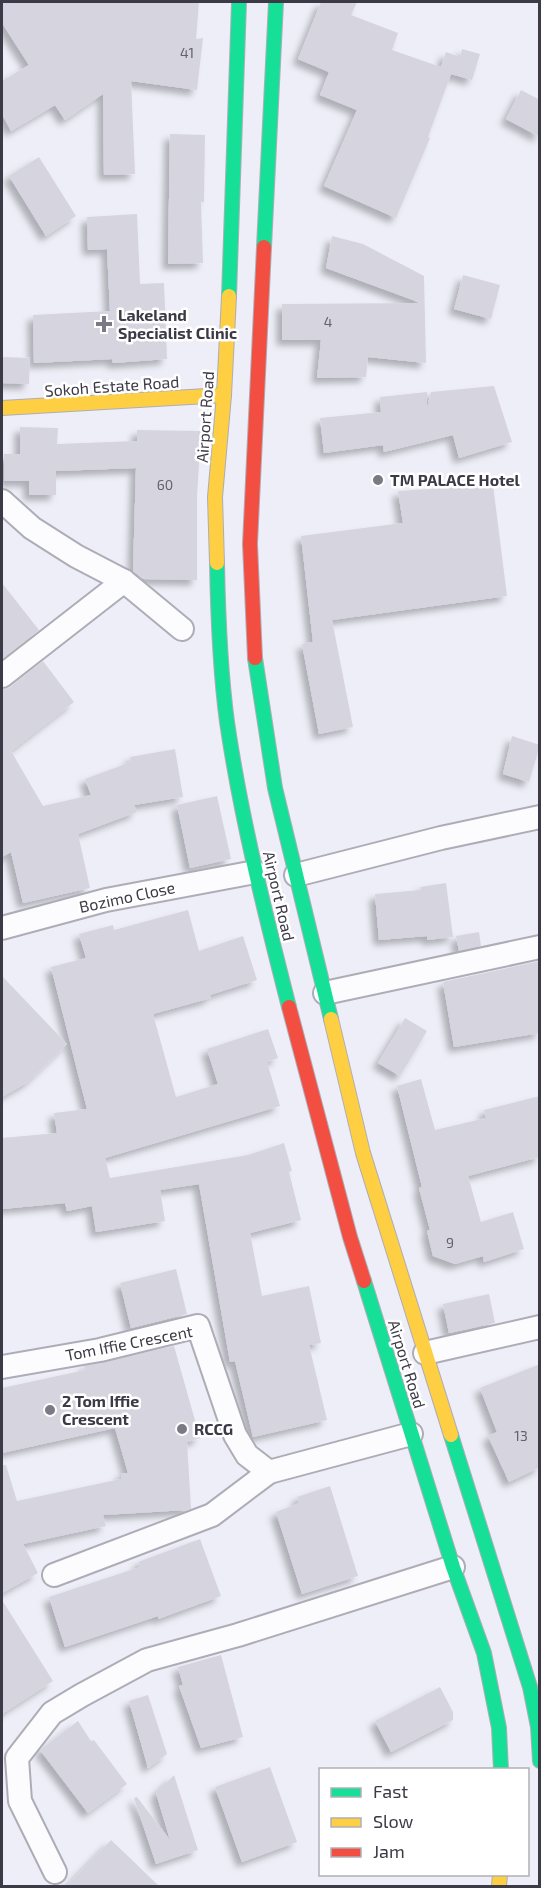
<svg xmlns="http://www.w3.org/2000/svg" width="541" height="1888" viewBox="0 0 541 1888" font-family="'Exo 2',sans-serif">
<style>
.building{fill:#d6d5df;filter:url(#shadow)}
.lines{fill:none;stroke-linecap:round;stroke-linejoin:round}
.street-casing{stroke:#aeadb7;stroke-width:26}
.fast-casing{stroke:#aeadb7;stroke-width:16}
.slow-casing{stroke:#aeadb7;stroke-width:16}
.jam-casing{stroke:#aeadb7;stroke-width:16}
.street{stroke:#fcfcfe;stroke-width:22}
.fast{stroke:#16e098;stroke-width:14}
.slow{stroke:#ffcf43;stroke-width:14}
.jam{stroke:#f24e42;stroke-width:14}
.poi-dot{fill:#7a7984;stroke:#fff;stroke-width:2}
.labels{text-anchor:middle;stroke-width:5;stroke-linejoin:round;paint-order:stroke}
.number-label{font-size:14px;fill:#62626d}
.poi-label{font-size:16px;font-weight:bold;fill:#3b3a46;stroke:#fff;text-anchor:start}
.street-label{font-size:16px;fill:#3b3a46;stroke:#fff}
</style>
<defs>
<filter id="shadow"><feDropShadow dx="-5.5" dy="5.5" stdDeviation="3" flood-color="#0004"/></filter>
</defs>
<rect width="100%" height="100%" fill="#eeeef8"/>
<!-- building -->
<g class="building">
<polygon points="2,2 199,2 196,39 203,38 197,90 131,81 135,174 104,175 103,94 65,120 55,105 11,131 2,114 2,81 29,65 2,23"/>
<polygon points="321,2 357,2 351,15 398,33 392,50 441,67 446,52 460,57 462,49 480,54 472,80 451,74 428,137 430,138 396,218 324,186 357,110 320,95 329,72 298,59"/>
<polygon points="521,90 540,100 540,137 506,119"/>
<polygon points="170,134 205,135 204,202 201,202 203,263 168,264"/>
<polygon points="39,157 76,216 46,236 9,176"/>
<polygon points="137,214 140,284 164,283 167,359 113,363 112,359 34,363 33,315 110,311 107,249 88,250 87,217"/>
<polygon points="332,236 363,244 424,276 426,363 368,357 366,377 317,378 321,340 282,340 282,304 421,303 326,268"/>
<polygon points="463,275 500,285 491,319 454,309"/>
<polygon points="2,357 30,358 29,384 2,383"/>
<polygon points="494,386 512,442 459,458 453,435 384,452 383,445 324,453 320,418 381,412 380,397 427,392 427,408 431,392"/>
<polygon points="20,427 58,428 57,444 137,441 137,430 201,431 197,496 197,580 143,579 133,571 136,468 56,471 56,495 29,495 29,481 4,481 4,454 20,454"/>
<polygon points="493,485 507,596 332,620 353,727 319,734 302,644 313,642 301,536 403,523 398,491"/>
<polygon points="2,583 39,630 2,659"/>
<polygon points="43,661 74,702 11,751 43,806 91,795 85,779 131,762 130,757 175,749 183,797 134,805 137,812 78,834 90,888 23,903 11,852 2,857 2,689 10,687"/>
<polygon points="512,736 540,745 529,782 503,774"/>
<polygon points="217,796 231,859 190,868 177,805"/>
<polygon points="446,883 453,937 427,940 427,936 379,940 375,894 421,890 420,887"/>
<polygon points="188,910 199,951 243,936 257,980 210,995 211,998 153,1014 176,1097 218,1084 207,1049 268,1029 278,1058 267,1062 280,1106 105,1158 110,1178 248,1155 284,1143 292,1171 289,1172 301,1220 250,1233 262,1296 309,1286 321,1343 309,1345 327,1420 253,1437 235,1361 230,1362 199,1184 160,1190 165,1221 96,1232 92,1206 67,1211 65,1203 2,1209 2,1138 57,1133 54,1113 87,1109 51,967 86,958 79,934 113,925 114,930"/>
<polygon points="479,932 481,946 459,951 456,936"/>
<polygon points="540,961 540,1033 454,1047 443,982"/>
<polygon points="2,976 67,1044 28,1082 2,1097"/>
<polygon points="405,1018 427,1031 400,1076 378,1063"/>
<polygon points="421,1079 435,1130 486,1118 484,1110 540,1096 540,1157 468,1176 481,1222 513,1212 524,1249 484,1262 483,1256 455,1264 433,1256 427,1231 430,1230 419,1188 422,1187 397,1086"/>
<polygon points="176,1269 187,1314 131,1328 120,1283"/>
<polygon points="489,1294 495,1323 449,1333 443,1304"/>
<polygon points="174,1346 200,1438 187,1442 191,1509 186,1510 103,1515 106,1526 23,1544 38,1573 2,1593 2,1465 6,1465 17,1501 121,1479 121,1473 128,1473 115,1428 2,1453 2,1388 85,1370 84,1366"/>
<polygon points="540,1364 540,1467 509,1482 488,1436 497,1432 480,1388"/>
<polygon points="330,1486 358,1576 302,1594 276,1512 299,1503 297,1497"/>
<polygon points="200,1539 221,1596 158,1619 158,1616 65,1647 49,1597 140,1567 138,1562"/>
<polygon points="2,1600 53,1681 2,1714"/>
<polygon points="221,1655 243,1737 201,1748 179,1686 183,1685 178,1667"/>
<polygon points="440,1687 453,1712 453,1720 391,1752 375,1721"/>
<polygon points="148,1695 167,1754 148,1768 129,1701"/>
<polygon points="78,1721 91,1741 94,1740 127,1784 88,1813 40,1750"/>
<polygon points="270,1767 297,1842 242,1862 215,1787"/>
<polygon points="174,1775 198,1850 156,1864 134,1798 137,1797 170,1840 156,1793"/>
<polygon points="111,1840 131,1859 160,1887 66,1887"/>
</g>
<g class="lines">
<defs>
<g id="street">
<polyline points="2,501 32,528 76,556 124,581 182,629"/>
<polyline points="2,676 124,581"/>
<polyline points="296,875 441,838 540,817"/>
<polyline points="2,928 106,900 255,872"/>
<polyline points="325,993 540,947"/>
<polyline points="425,1353 540,1327"/>
<polyline points="2,1367 100,1350 198,1326 235,1435 247,1455 269,1472 411,1434"/>
<polyline points="54,1575 212,1515 269,1472"/>
<polyline points="55,1872 20,1801 17,1758 52,1713 82,1695 147,1660 238,1635 453,1567"/>
</g>
<g id="fast">
<polyline points="264,247 276,2"/>
<polyline points="229,296 239,2"/>
<path d="M217 563C218 616 220 670 227 722 241 818 265 913 289 1007"/>
<polyline points="255,658 275,788 331,1019"/>
<polyline points="364,1281 453,1567 484,1653 499,1728 501,1770"/>
<polyline points="451,1435 530,1687 538,1727 540,1761"/>
</g>
<g id="slow">
<polyline points="2,408 224,395"/>
<polyline points="217,563 215,497 224,395 229,296"/>
<polyline points="331,1019 363,1153 451,1435"/>
<polyline points="499,1886 500,1874"/>
</g>
<g id="jam">
<polyline points="255,658 250,544 264,247"/>
<polyline points="289,1007 350,1237 364,1281"/>
</g>
</defs>
<!-- street casing -->
<use href="#street" class="street-casing"/>
<!-- fast casing -->
<use href="#fast" class="fast-casing"/>
<!-- slow casing -->
<use href="#slow" class="slow-casing"/>
<!-- jam casing -->
<use href="#jam" class="jam-casing"/>
<!-- street -->
<use href="#street" class="street"/>
<!-- fast -->
<use href="#fast" class="fast"/>
<!-- slow -->
<use href="#slow" class="slow"/>
<!-- jam -->
<use href="#jam" class="jam"/>
</g>
<!-- markers -->
<g class="poi-dot">
<path d="M101 315h6v6h6v6h-6v6h-6v-6h-6v-6h6z"/>
<circle cx="378" cy="480" r="6"/>
<circle cx="50" cy="1410" r="6"/>
<circle cx="182" cy="1429" r="6"/>
</g>
<g class="labels">
<!-- number labels -->
<g class="number-label">
<text x="187" y="58">41</text>
<text x="328" y="327">4</text>
<text x="165" y="490">60</text>
<text x="450" y="1248">9</text>
<text x="521" y="1441">13</text>
</g>
<!-- poi labels -->
<g class="poi-label">
<text x="118" y="321">Lakeland<tspan x="118" dy="18">Specialist Clinic</tspan></text>
<text x="390" y="486">TM PALACE Hotel</text>
<text x="62" y="1407">2 Tom Iffie<tspan x="62" dy="18">Crescent</tspan></text>
<text x="194" y="1435">RCCG</text>
</g>
<!-- street labels -->
<g class="street-label">
<text transform="translate(112 386) rotate(-4)" y="6">Sokoh Estate Road</text>
<text transform="translate(205 417) rotate(-86)" y="6">Airport Road</text>
<text transform="translate(279 896) rotate(77)" y="6">Airport Road</text>
<text transform="translate(127 897) rotate(-12)" y="6">Bozimo Close</text>
<text transform="translate(129 1343) rotate(-11)" y="6">Tom Iffie Crescent</text>
<text transform="translate(407 1364) rotate(73)" y="6">Airport Road</text>
</g>
</g>
<!-- border -->
<rect width="541" height="1888" fill="none" stroke="#3b3a46" stroke-width="6"/>
<!-- legend -->
<rect x="319" y="1768" width="210" height="108" fill="#ffffff" stroke="#b1b0b5" stroke-width="1.5"/>
<rect x="331" y="1788" width="30" height="9" fill="#16e098" stroke="#b1b0b5" stroke-width="1.5"/>
<text x="373" y="1798" font-size="18" fill="#3b3a46">Fast</text>
<rect x="331" y="1818" width="30" height="9" fill="#ffcf43" stroke="#b1b0b5" stroke-width="1.5"/>
<text x="373" y="1828" font-size="18" fill="#3b3a46">Slow</text>
<rect x="331" y="1848" width="30" height="9" fill="#f24e42" stroke="#b1b0b5" stroke-width="1.5"/>
<text x="373" y="1858" font-size="18" fill="#3b3a46">Jam</text>
</svg>
